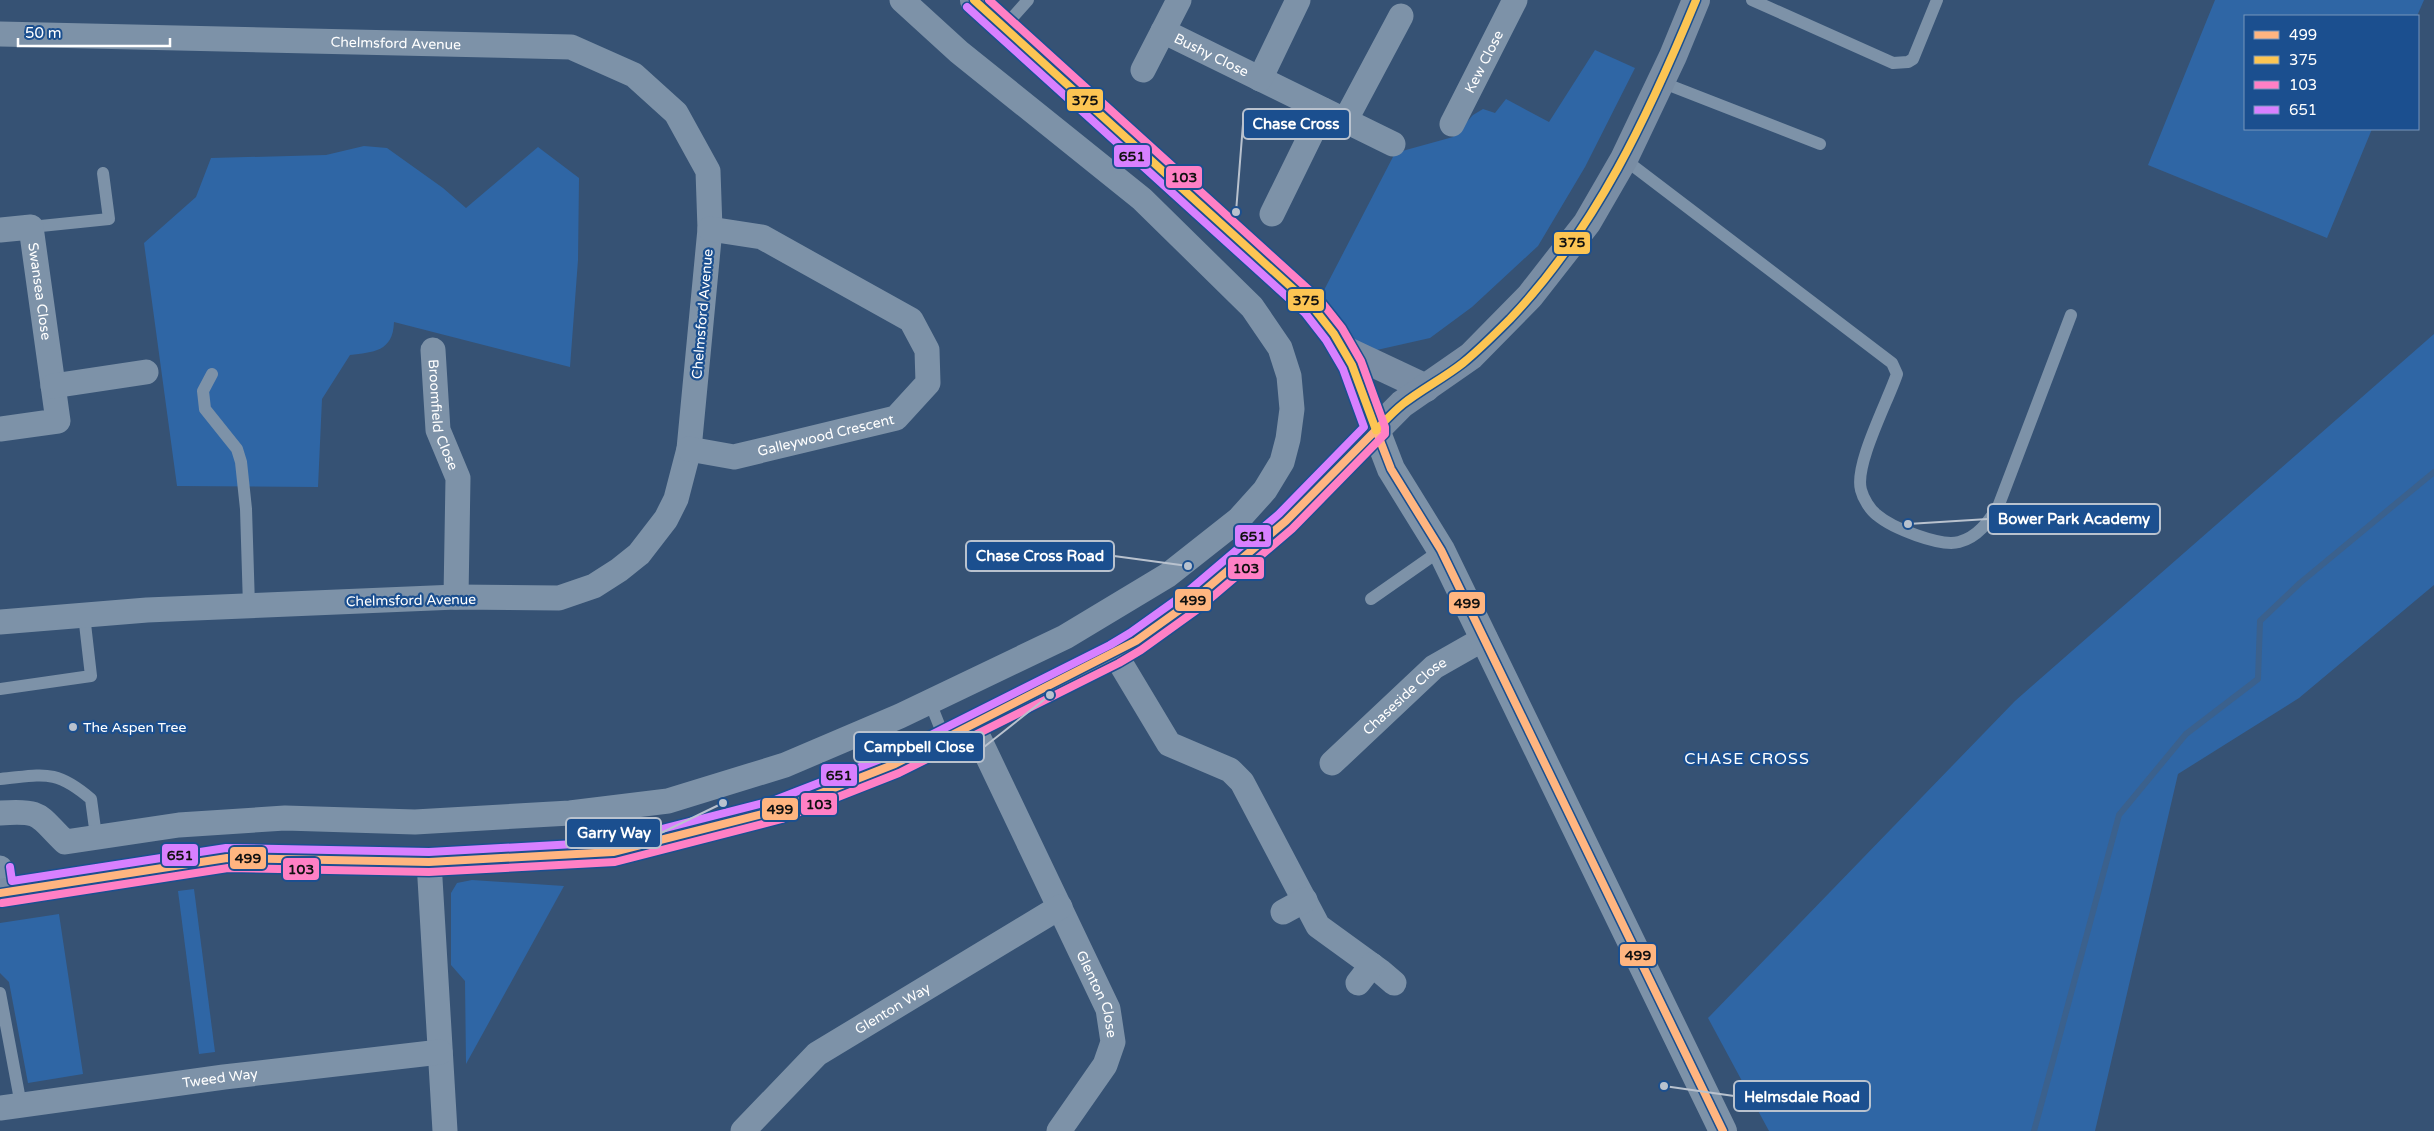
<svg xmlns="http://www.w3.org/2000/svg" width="2434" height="1131" viewBox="0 0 2434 1131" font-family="'Varela Round',sans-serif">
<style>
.green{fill:#2f66a5}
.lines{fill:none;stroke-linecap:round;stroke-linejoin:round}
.stream{stroke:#3b618d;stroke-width:6}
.service{stroke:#7d92a8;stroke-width:12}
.minor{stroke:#7d92a8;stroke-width:25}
.tertiary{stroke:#7d92a8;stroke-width:28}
.secondary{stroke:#798da4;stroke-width:28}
.bus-1-casing{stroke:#1b4f8f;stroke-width:11}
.bus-2-casing{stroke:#1b4f8f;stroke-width:11}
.bus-3-casing{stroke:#1b4f8f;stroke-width:11}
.bus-4-casing{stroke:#1b4f8f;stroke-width:11}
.bus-1{stroke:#ffb580;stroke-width:8}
.bus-2{stroke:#fcc553;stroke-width:8}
.bus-3{stroke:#ff80c5;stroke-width:8}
.bus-4{stroke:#d880ff;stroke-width:8}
.poi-dot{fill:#b9c2ce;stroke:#1b4f8f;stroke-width:2}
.labels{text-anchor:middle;stroke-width:4.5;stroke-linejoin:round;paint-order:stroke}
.street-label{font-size:14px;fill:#fff;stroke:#1b4f8f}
.poi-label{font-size:14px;fill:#fff;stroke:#1b4f8f;text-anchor:start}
.quarter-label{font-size:16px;letter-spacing:1px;fill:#fff;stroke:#1b4f8f}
.leader{fill:none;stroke:#b9c2ce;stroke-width:2}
.callout-dot{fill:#b9c2ce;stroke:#1b4f8f;stroke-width:2}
.callout{fill:#1b4f8f;stroke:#b9c2ce;stroke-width:2}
.callout-label{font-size:15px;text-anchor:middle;font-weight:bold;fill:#fff}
.line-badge{stroke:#1b4f8f;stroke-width:2}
.pale-badge-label{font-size:14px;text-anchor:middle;font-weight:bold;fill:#111}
</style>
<rect width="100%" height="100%" fill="#365274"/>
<!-- green -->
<g class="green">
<polygon points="2215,0 2424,0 2417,16 2245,16 2245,129 2372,129 2327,238 2148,165"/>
<polygon points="1595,50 1635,68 1585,167 1538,246 1472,307 1430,338 1359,354 1322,294 1395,153 1453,137 1473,115 1483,109 1495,113 1506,99 1549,122"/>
<path d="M364 146 387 148 443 188 466 208 538 147 579 178 578 260 570 367 394 322C393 352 373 352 350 355L322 399 318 487 177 486 144 243 196 197 211 158 326 155Z"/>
<polygon points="2434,334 2434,585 2299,698 2178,774 2095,1131 1769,1131 1708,1018 2015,701"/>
<polygon points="472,880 564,886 466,1064 465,981 451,965 451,893 457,883"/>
<polygon points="194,889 215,1052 199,1054 178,891"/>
<polygon points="59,914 83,1074 28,1083 9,982 0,973 0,923"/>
</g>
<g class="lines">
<!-- stream -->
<polyline class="stream" points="2034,1131 2119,815 2186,734 2258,679 2260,621 2300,583 2434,472"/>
<!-- service -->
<g class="service">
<polyline points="1752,0 1893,63 1908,62 1913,59 1937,0"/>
<polyline points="1005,26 1028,0"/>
<polyline points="1661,82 1820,144"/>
<path d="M1624 159 1892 363 1897 374C1888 401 1854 465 1861 490 1863 498 1870 510 1877 515 1892 528 1940 547 1959 542 1978 537 1988 522 1998 507L2071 315"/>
<polyline points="31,227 109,219 103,173"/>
<polyline points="212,374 203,391 205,409 237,449 241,462 246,509 249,606"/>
<polyline points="1371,599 1441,550"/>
<polyline points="0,689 91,676 84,615"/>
<polyline points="930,702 945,740"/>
<path d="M0 779C43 775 55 768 91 799L96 836"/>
<polyline points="0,993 21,1105"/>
</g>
<!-- minor -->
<g class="minor">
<path id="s1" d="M1163 31 1393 144"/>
<path id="s2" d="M0 34 571 47 634 75 676 113 708 171 710 229 689 449 676 499 666 519 639 554 619 570 594 586 559 598 456 597 147 610 0 622"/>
<polyline points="1143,70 1179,0"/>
<polyline points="1260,79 1298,0"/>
<polyline points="1345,121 1401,16"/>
<path id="s3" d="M1452 124 1515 0"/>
<polyline points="1272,214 1323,110"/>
<path id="s4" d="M0 230 31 227 58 421 0 429"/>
<path id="s5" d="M433 350 438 430 458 478 456 597"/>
<polyline points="53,386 146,372"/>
<path id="s6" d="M689 449 734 457 896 418 928 383 927 350 911 320 762 237 710 229"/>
<polyline points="1115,654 1169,744 1230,770 1242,782 1318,926 1380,971 1394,983"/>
<path id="s7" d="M973 726 1108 1009 1113 1042 1105 1065 1059 1131"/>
<path id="s8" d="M1332 763 1434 667 1485 638"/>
<path d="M0 813C43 810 37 815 65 842L179 825 285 818 415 822 570 813 668 801 785 765 900 716 1065 637 1168 575 1239 519 1265 490 1282 462 1288 439 1292 409 1289 376 1280 348 1252 307 1142 199 959 52 902 0"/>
<polyline points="429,862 445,1131"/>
<polyline points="0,868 3,892"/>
<polyline points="1283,912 1305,900"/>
<polyline points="1358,983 1372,965"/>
<path id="s9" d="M0 1108 224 1077 440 1052"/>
<path id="s10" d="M743 1131 817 1054 1060 907"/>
</g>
<!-- tertiary -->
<polyline class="tertiary" points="1376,430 1391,469 1441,550 1723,1131"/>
<!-- secondary -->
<g class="secondary">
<polyline points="974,0 1312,306 1334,334 1352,365 1376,430"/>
<polyline points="1343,349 1426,388"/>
<polyline points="0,893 227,858 429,862 613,852 778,810 895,764 1115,654 1136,641 1192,601 1286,521 1402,404 1471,356 1530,296 1587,223 1624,159 1673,56 1696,0"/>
</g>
<defs>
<g id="bus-1">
<polyline points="1376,430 1391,469 1441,550 1723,1131"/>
<polyline points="0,893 227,858 429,862 613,852 778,810 895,764 1136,641 1192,601 1286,521 1376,430"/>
</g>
<g id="bus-2">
<polyline points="974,0 1312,306 1334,334 1352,365 1376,430"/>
<path d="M1376 430C1385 421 1393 412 1403 404 1422 389 1444 378 1463 363 1479 350 1495 334 1510 319 1596 229 1649 114 1696 0"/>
</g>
<polyline id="bus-3" points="2,903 228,868 429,872 615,862 782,819 899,773 1119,663 1141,650 1198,609 1292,529 1385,434 1385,427 1361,361 1342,328 1319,299 989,0"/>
<polyline id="bus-4" points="10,867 12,881 226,848 429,852 611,842 775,800 891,755 1110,645 1130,633 1186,593 1279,514 1364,427 1343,369 1326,340 1305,313 967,7"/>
</defs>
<!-- bus-1 casing -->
<use href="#bus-1" class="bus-1-casing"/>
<!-- bus-2 casing -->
<use href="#bus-2" class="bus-2-casing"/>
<!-- bus-3 casing -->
<use href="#bus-3" class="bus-3-casing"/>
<!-- bus-4 casing -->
<use href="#bus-4" class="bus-4-casing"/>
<!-- bus-1 -->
<use href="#bus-1" class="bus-1"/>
<!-- bus-2 -->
<use href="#bus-2" class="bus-2"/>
<!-- bus-3 -->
<use href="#bus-3" class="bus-3"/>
<!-- bus-4 -->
<use href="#bus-4" class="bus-4"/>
</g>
<!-- markers -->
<circle class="poi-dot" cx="73" cy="727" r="5"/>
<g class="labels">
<!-- street labels -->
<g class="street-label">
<text dy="5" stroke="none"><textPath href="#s2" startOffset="396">Chelmsford Avenue</textPath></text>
<text dy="5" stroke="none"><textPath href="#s1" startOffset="54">Bushy Close</textPath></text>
<text dy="5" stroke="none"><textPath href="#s3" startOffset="70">Kew Close</textPath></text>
<text dy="5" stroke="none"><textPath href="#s4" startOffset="96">Swansea Close</textPath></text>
<text transform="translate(702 314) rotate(-85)" y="5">Chelmsford Avenue</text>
<text dy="5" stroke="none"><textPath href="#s5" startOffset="66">Broomfield Close</textPath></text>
<text dy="5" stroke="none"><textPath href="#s6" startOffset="140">Galleywood Crescent</textPath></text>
<text transform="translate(411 600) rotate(-1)" y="5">Chelmsford Avenue</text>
<text dy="5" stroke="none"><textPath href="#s8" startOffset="99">Chaseside Close</textPath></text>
<text dy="5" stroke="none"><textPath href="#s7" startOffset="296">Glenton Close</textPath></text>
<text dy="5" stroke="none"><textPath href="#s10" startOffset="195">Glenton Way</textPath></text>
<text dy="5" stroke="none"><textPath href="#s9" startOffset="222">Tweed Way</textPath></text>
</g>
<!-- poi labels -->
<g class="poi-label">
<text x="83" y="732">The Aspen Tree</text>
</g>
<!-- quarter labels -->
<g class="quarter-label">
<text x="1747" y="764">CHASE CROSS</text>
</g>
</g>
<!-- callouts -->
<path class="leader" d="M1236 212L1243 124M1908 524L1988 519M1188 566L1114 556M1050 695L984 747M723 803L661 833M1664 1086L1734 1096"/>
<g class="callout-dot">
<circle cx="1236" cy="212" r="5"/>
<circle cx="1908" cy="524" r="5"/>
<circle cx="1188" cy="566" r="5"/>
<circle cx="1050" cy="695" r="5"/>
<circle cx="723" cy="803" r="5"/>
<circle cx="1664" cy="1086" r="5"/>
</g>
<g class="callout">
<rect x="1243" y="109" width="107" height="30" rx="5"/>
<rect x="1988" y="504" width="172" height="30" rx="5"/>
<rect x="966" y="541" width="148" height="30" rx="5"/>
<rect x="854" y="732" width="130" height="30" rx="5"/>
<rect x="566" y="818" width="95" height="30" rx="5"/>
<rect x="1734" y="1081" width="136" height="30" rx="5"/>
</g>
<g class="callout-label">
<text x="1296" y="129">Chase Cross</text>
<text x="2074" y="524">Bower Park Academy</text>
<text x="1040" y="561">Chase Cross Road</text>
<text x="919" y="752">Campbell Close</text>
<text x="614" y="838">Garry Way</text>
<text x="1802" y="1102">Helmsdale Road</text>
</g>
<g class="line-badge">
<rect x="1066" y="88" width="38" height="24" rx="5" fill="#fcc553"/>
<rect x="1113" y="144" width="38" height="24" rx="5" fill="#d880ff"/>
<rect x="1165" y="165" width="38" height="24" rx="5" fill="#ff80c5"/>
<rect x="1553" y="231" width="38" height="24" rx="5" fill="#fcc553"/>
<rect x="1287" y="288" width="38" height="24" rx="5" fill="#fcc553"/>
<rect x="1234" y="524" width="38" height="24" rx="5" fill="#d880ff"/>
<rect x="1227" y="556" width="38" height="24" rx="5" fill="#ff80c5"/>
<rect x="1174" y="588" width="38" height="24" rx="5" fill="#ffb580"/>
<rect x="1448" y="591" width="38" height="24" rx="5" fill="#ffb580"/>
<rect x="820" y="763" width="38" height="24" rx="5" fill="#d880ff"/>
<rect x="800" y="792" width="38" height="24" rx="5" fill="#ff80c5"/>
<rect x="761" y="797" width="38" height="24" rx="5" fill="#ffb580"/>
<rect x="161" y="843" width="38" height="24" rx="5" fill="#d880ff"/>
<rect x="229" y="846" width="38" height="24" rx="5" fill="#ffb580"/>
<rect x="282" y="857" width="38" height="24" rx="5" fill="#ff80c5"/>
<rect x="1619" y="943" width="38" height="24" rx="5" fill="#ffb580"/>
</g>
<g class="pale-badge-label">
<text x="1085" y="105">375</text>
<text x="1132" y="161">651</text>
<text x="1184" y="182">103</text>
<text x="1572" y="247">375</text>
<text x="1306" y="305">375</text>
<text x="1253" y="541">651</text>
<text x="1246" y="573">103</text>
<text x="1193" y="605">499</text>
<text x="1467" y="608">499</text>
<text x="839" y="780">651</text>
<text x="819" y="809">103</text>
<text x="780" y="814">499</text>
<text x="180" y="860">651</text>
<text x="248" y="863">499</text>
<text x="301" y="874">103</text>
<text x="1638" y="960">499</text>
</g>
<!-- legend -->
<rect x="2244" y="15" width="175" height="115" fill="#1b4f8f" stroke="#7695bc"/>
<rect x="2254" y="31" width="25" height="8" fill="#ffb580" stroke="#7695bc"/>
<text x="2289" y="40" font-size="15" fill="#ffffff">499</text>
<rect x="2254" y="56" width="25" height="8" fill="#fcc553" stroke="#7695bc"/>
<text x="2289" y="65" font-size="15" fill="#ffffff">375</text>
<rect x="2254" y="81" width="25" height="8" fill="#ff80c5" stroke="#7695bc"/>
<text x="2289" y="90" font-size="15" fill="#ffffff">103</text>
<rect x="2254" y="106" width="25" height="8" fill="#d880ff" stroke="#7695bc"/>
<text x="2289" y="115" font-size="15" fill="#ffffff">651</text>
<!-- scale -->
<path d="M18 38v8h152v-8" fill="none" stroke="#ffffff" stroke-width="2.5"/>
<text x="25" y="38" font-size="15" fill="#ffffff" stroke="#1b4f8f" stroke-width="4" paint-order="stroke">50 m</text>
</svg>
